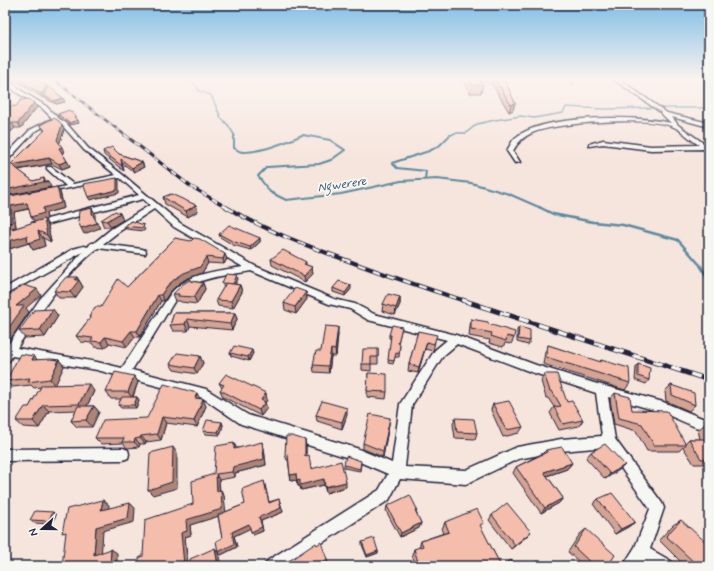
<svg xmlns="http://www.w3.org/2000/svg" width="714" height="571" viewBox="0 0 714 571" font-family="Mynerve,sans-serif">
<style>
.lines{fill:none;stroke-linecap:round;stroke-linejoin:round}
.stream-far2{stroke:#5c899f;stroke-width:1.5}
.stream-far1{stroke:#5c899f;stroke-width:2}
.stream{stroke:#5c899f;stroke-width:2.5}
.service-casing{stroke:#22223b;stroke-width:4}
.minor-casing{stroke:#22223b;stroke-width:3}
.service{stroke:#f6f6f2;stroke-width:2.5}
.minor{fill:#f6f6f2;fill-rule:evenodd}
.rail-far3-casing{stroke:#22223b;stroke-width:2.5}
.rail-far2-casing{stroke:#22223b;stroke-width:3}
.rail-far1-casing{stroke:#22223b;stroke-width:4}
.rail-casing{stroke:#22223b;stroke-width:5}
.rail-far3{stroke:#f6f6f2;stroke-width:1.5;stroke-dasharray:5;stroke-linecap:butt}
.rail-far2{stroke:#f6f6f2;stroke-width:2;stroke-dasharray:6;stroke-linecap:butt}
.rail-far1{stroke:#f6f6f2;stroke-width:2.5;stroke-dasharray:8;stroke-linecap:butt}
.rail{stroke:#f6f6f2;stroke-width:3.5;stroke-dasharray:10;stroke-linecap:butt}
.wall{fill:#d3a393;stroke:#22223b;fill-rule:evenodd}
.shaded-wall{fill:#ac8478;stroke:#22223b}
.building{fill:#f5bdab;stroke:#22223b}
.labels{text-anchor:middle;stroke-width:4;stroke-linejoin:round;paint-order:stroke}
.far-water-label{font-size:12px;font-style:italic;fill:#3f566d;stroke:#f6f6f2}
</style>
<rect width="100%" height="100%" fill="#f6e5dd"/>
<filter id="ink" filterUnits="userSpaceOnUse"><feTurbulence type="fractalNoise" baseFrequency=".025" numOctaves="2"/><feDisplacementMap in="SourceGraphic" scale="8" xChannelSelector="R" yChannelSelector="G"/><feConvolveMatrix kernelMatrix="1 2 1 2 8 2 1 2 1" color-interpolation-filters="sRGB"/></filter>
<g filter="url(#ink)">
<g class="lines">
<!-- stream-far2 -->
<g class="stream-far2">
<polyline points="188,79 197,86 199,91 211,95 221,118 228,125 235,136"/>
<polyline points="663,108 709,108"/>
<polyline points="300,136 302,135 309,136"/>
<polyline points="449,136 455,133 466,133 477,124 495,120 521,116 534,118 563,113 566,107 603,109 654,108"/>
</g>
<!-- stream-far1 -->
<g class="stream-far1">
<path d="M234 135V148C237 150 240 152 243 152 260 152 286 143 302 135"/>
<polyline points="303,135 330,140 345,150 331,160 319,164 267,167 258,176 270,192 286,200 341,194 401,181 437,179 471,183 509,194 541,208"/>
<polyline points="425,179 426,171 397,168 392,163 429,151 439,146 450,135"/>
</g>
<!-- stream -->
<polyline class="stream" points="539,207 553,214 593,222 623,225 678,240 700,265 709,280"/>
<defs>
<g id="service">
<polyline points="479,79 490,82"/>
<polyline points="570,79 572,83"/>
</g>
<g id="minor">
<path d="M5 79H8L20 90 46 106 58 118 66 123 88 148 123 175 180 223 255 266 334 299 355 304 374 314 456 335 536 365 594 383 663 402 709 421V433L661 412 608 397 615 439 662 503 664 508 650 549 671 561 674 566H651L643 562 640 566H623L635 547 650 509 606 447 561 451 518 459 466 484 400 479 389 500 286 566H264L267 561 379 490 388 474 355 460 241 424 203 398 97 370 12 356 9 361 5 362V349L40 299 83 252 5 295V288L73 249 84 246 88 247 91 243H94L111 229 150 205 143 199 38 227H32V223L139 195 120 178 44 193V191L66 186 47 169V167H51L73 184 116 175 84 150 62 125 54 120 42 108 16 92 5 81ZM154 209 174 227 243 267C217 271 190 272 171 293L122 368 97 362 17 348C40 312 64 275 98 248L145 254 146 252 145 250 142 249 103 244 117 233ZM251 271 329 304 350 309 368 320 447 340 435 350 400 404 392 463 356 448 248 415 206 389 132 370 177 297C197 276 224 276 251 271ZM457 344 531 372 596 393 602 436 561 439 517 447 466 470 405 467 412 405 443 356Z"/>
<path d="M613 79H619L667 113 709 123V127L672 117 678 125 709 147V152L703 149 651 150 603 144 589 146V144L603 140 651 146 699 145C691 140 683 131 674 127 651 116 556 122 532 133 523 137 518 142 513 151L520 162 515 163 507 151C509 147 512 141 515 138 542 114 637 115 671 123L659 111Z"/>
<polygon points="49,120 54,121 34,132 7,161 5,162 5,156 30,130"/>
<polygon points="123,448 128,450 129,454 128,458 123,460 5,461 5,449"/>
</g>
</defs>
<!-- service casing -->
<use href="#service" class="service-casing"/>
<!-- minor casing -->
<use href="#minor" class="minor-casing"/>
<!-- service -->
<use href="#service" class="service"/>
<!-- minor -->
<use href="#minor" class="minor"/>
<defs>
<polyline id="rail-far3" points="53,79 126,136"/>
<polyline id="rail-far2" points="125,135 190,186 228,208"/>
<path id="rail-far1" d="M226 207C261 228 297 242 335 256 378 272 421 287 465 301"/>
<polyline id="rail" points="462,300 709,380"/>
</defs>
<!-- rail-far3 casing -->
<use href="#rail-far3" class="rail-far3-casing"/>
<!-- rail-far2 casing -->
<use href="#rail-far2" class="rail-far2-casing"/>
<!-- rail-far1 casing -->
<use href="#rail-far1" class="rail-far1-casing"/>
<!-- rail casing -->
<use href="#rail" class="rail-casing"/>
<!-- rail-far3 -->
<use href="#rail-far3" class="rail-far3"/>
<!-- rail-far2 -->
<use href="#rail-far2" class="rail-far2"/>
<!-- rail-far1 -->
<use href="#rail-far1" class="rail-far1"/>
<!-- rail -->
<use href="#rail" class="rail"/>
</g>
<!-- wall -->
<g class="wall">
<polygon points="14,79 35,79 47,87 65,102 56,104 46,99 44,96 43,98"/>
<polygon points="462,79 478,79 483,85 481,93 470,93 462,80"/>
<polygon points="491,79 504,79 515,103 513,110 509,112 492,84 492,80"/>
<polygon points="5,107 37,107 21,128 15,128 5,137"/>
<polygon points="58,114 79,123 70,125 59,117"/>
<polygon points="40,125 64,130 59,144 64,152 62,153 70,166 62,169 52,164 18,170 33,181 46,182 51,187 5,196 5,170 44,131"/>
<polygon points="103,151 119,154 142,162 144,167 134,172 122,163 124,171 104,155"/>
<path d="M57 187 60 192 64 208 46 213 47 219 45 220 48 226 51 242 43 238 45 246 33 250 29 243 9 249 5 243V230H6L5 229V197ZM29 209 31 217 35 222 13 229 12 228 16 227 14 212Z"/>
<polygon points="163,197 196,205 198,211 188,217 165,204"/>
<polygon points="101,220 123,220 111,227 104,227"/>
<polygon points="132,221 145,229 144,231 126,229 124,226"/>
<polygon points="219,234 260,238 260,242 251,250 233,245 220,237"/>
<polygon points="175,238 227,259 224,264 208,263 202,273 186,279 177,285 170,292 164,301 161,301 140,337 135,337 127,347 109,343 105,348 95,347 92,343 81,342 76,336 90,318 89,317 127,287"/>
<polygon points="271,259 306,262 306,265 312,267 313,274 305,282 272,265"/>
<polygon points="77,277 83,287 75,298 59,298 54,291"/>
<polygon points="238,279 235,284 240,285 242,292 233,308 218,306 216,300 224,287 223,286 222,283"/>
<polygon points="192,281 203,283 205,289 197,304 181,302 180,301 176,301 173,294"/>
<polygon points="333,288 351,289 345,296 333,292"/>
<polygon points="306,292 307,299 296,314 285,310 284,303"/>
<polygon points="400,297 400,304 395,315 382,311 383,304"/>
<polygon points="174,313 235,313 237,319 232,330 190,326 188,331 173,331 170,325"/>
<polygon points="58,316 45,337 25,338 19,331"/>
<polygon points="471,319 488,324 514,338 511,344 505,343 503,347 489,343 490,340 469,336 470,326"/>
<polygon points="402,327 398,343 400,344 399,357 395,357 393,364 388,363 391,339 389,338 389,335"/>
<polygon points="519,327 530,341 528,345 517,342 517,330"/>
<polygon points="418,331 435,342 433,351 425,349 418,373 408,371 409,364"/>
<polygon points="338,334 336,356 331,356 329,373 314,372 313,365 321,351"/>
<polygon points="548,345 599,362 601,360 630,383 625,390 543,364 545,352"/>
<polygon points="378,349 378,364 371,364 371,371 362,370 362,364"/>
<polygon points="230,353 253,353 249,361 231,356"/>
<polygon points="34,356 38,360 59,360 64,366 55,385 94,391 87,406 94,406 99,412 92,427 77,427 71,421 76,410 49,411 39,428 23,427 16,421 29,407 41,387 34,388 31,385 12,387 6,381"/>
<polygon points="200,356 203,363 197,374 174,370 170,364"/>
<polygon points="638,364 649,380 646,384 635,380 636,367"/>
<polygon points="368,373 387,392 386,399 367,397"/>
<polygon points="544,374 567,402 583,420 579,426 559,430 550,413 554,407 548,398 546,398 541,381"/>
<polygon points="134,376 138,382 133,397 137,397 139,400 136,408 121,408 118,405 121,399 111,399 106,392"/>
<polygon points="219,383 267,400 265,403 267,408 261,416 223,397 220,390 222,388"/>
<polygon points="671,385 695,405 689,411 666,401 665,391"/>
<polygon points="615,393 632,410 685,443 689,439 700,439 698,430 705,424 709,426 709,464 694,464 683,447 679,451 647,451 636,431 614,424 610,399"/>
<polygon points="200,399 206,406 197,427 166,423 161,440 146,442 145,444 140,444 139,447 127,448 123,443 101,444 95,438"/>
<polygon points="493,404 523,427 519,433 503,437 491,410"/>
<polygon points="316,415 347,415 342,429 317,421"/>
<polygon points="455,418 477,433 475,439 455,438 453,424"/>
<polygon points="222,422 223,425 220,435 205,434 203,431"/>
<polygon points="389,424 383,457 363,449 363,443"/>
<polygon points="306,446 306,456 312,469 346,487 326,493 324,485 301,490 300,486 298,486 296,480 291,481 288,460 287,460 285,455"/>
<polygon points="236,448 264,448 266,465 235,473 235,477 219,480 220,491 221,490 224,496 225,512 245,504 264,481 265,485 269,502 279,499 283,512 261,521 263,531 253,535 250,528 234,536 237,547 221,555 218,552 222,538 218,516 190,525 191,535 185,537 188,566 139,566 143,556 193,504 214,474"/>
<polygon points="546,450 572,463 567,469 547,476 563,498 559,503 541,513 513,473 516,467 543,453"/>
<polygon points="591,452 625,465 619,470 605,479 586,458"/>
<polygon points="361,464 360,471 344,468 344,465"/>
<polygon points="598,499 635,522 628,527 615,534 593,504"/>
<polygon points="387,506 417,509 416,513 421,523 419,528 400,537 386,511"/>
<polygon points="56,515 51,524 34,523 30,520"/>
<polygon points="492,515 527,536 511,549 489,520"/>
<polygon points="681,520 709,566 685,566 659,540 673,525"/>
<polygon points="445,522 481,528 501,566 416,566 412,555 414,549 419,548 421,541 444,533 442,529"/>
<polygon points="586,529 608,566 584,566 568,552 580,534"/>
<polygon points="362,542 378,551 378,553 367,557 362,545"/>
</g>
<!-- shaded-wall -->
<g class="shaded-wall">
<polygon points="47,86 49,90 43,98 41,94"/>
<polygon points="63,98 65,102 56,104 54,101"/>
<polygon points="34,103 37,107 21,128 18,123"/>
<polygon points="515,103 513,110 509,112 511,105"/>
<polygon points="78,120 79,123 70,125 69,123"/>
<polygon points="12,123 15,128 5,137 5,129"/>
<polygon points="62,125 64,130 59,145 57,140"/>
<polygon points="62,147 64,152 62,153 59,148"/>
<polygon points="49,158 52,164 15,170 12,165"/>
<polygon points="121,159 124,171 122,166"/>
<polygon points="67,161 70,166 62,169 59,164"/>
<polygon points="142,162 144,167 134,172 132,168"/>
<polygon points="44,178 46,182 48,181 51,187 5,196 5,190"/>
<polygon points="117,178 119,181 119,193 90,200 88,197"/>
<polygon points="57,187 60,192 64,208 46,213 47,219 45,220 48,226 51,242 47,235 35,222 31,217 43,208"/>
<polygon points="27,203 31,208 14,212 16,227 12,228 17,234 6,230 5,229 5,224 11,206"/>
<polygon points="196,205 198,211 188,217 186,211"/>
<polygon points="92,208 95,213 95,219 92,213"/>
<polygon points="120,213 123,220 111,227 107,221"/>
<polygon points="97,223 100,228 84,234 81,228"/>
<polygon points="38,231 43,238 45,246 33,250 29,243 9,249 5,243 5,242"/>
<polygon points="260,238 260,242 251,250 250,247"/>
<polygon points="225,254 227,259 224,264 223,259"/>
<polygon points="206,257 208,263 202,273 186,279 177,285 170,292 164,301 161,295 167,286 175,279"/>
<polygon points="312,267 313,274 305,282 304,276"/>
<polygon points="237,275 238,279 234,287 233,284"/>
<polygon points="77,277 83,287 75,298 70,292 75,280"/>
<polygon points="203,283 205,289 197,304 194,297"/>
<polygon points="240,285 242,292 233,308 231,301"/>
<polygon points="351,285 351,289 345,296 345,293"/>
<polygon points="37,289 41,295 26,308 29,312 5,347 5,333 16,306"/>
<polygon points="306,292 307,299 296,314 295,307"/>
<polygon points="158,295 161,301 140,337 137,331"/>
<polygon points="400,297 400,304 395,315 396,308"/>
<polygon points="53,309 58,316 45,337 40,330"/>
<polygon points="235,313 237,319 232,330 230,324"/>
<polygon points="187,319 190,326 188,331 185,324"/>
<polygon points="338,327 338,334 336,356 335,350"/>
<polygon points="131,331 135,337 127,347 123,341"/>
<polygon points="105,337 109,343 105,348 101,342"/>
<polygon points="427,342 425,349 418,373 419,367"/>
<polygon points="331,349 331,356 329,373 328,366"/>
<polygon points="252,350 253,353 249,361 248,357"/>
<polygon points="34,356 40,362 32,360"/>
<polygon points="200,356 203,363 197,374 194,368"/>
<polygon points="59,360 64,366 55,386 50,379"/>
<polygon points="134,376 138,382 132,398 128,392"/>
<polygon points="89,384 94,391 85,410 79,404"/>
<polygon points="197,393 200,399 195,398"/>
<polygon points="266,393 267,400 265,403 267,408 261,416 259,410 261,400"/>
<polygon points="137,397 139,400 136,408 134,405"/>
<polygon points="203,399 206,406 197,427 194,421"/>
<polygon points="43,405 49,411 39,428 33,421"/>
<polygon points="94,406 99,412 92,427 86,420"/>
<polygon points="347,408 347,415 342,429 342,422"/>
<polygon points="162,417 166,423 161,440 157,434"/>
<polygon points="390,418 389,424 383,457 383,451"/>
<polygon points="222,422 223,425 220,435 218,432"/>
<polygon points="141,436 146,442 145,444 140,438"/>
<polygon points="135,439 140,444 139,447 134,442"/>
<polygon points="305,440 306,446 306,462 305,456"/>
<polygon points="262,442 264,448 266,465 235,473 235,477 232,472 233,467"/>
<polygon points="234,443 237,449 234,449"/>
<polygon points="173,447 177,453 177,488 153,495 148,490"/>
<polygon points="572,463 567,469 540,478 544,472"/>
<polygon points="625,465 619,470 605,479 610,474"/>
<polygon points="216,474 219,480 220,497 217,492"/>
<polygon points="296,474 297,480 291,481 290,475"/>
<polygon points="324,479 324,485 301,490 300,486 298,486 297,481 300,480"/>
<polygon points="346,482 346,487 326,493 325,487"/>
<polygon points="221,490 224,496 226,514 190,525 191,535 185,537 188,566 182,566 181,533 186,520"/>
<polygon points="563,498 559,503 541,513 545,508"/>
<polygon points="279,499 283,512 261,521 263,531 253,535 251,532 259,517"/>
<polygon points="103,500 109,505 108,515 101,510"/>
<polygon points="130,503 135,508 134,522 103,531 101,559 94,555 96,527"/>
<polygon points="53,512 56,515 51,524 48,521"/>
<polygon points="635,522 628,527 615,534 621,529"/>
<polygon points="421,523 419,528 400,537 401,533"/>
<polygon points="249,524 251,528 234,536 237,547 221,555 218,552 232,532"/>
<polygon points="531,532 527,536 511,549 515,545"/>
<polygon points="215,548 218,552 221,566 218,566"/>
<polygon points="111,549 117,553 117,566 110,566"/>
<polygon points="378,551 378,553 367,557 367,555"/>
<polygon points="327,559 328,563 324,566 323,562"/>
</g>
<!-- building -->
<g class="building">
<polygon points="18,79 35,79 47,86 41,94"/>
<polygon points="468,79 478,79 483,85 472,85"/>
<polygon points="495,79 504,79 507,85 515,103 511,105"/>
<polygon points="48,86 63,98 54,101 44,96"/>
<polygon points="29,99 34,103 18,123 12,123 5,129 5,107 16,106 21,100"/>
<polygon points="69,110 77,117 75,117 78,120 69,123 58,114"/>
<polygon points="54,118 59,121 62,125 57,140 62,147 59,148 67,161 59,164 49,158 12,165 33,181 44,178 44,182 48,181 5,190 5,170 45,130 40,125"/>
<polygon points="112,147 119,154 142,162 132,168 121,159 122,166 103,151"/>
<polygon points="117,178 117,190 88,197 83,184"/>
<polygon points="57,187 61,203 43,208 44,213 31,217 27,203 11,206 12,222 5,224 5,197"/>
<polygon points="171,194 196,205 186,211 163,197"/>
<polygon points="92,208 92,213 97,223 81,228 78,222 79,211"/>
<polygon points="115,211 120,213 107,221 101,220"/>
<polygon points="44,219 47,235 38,231 40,239 28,243 27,236 5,242 5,230 12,228 12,229"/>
<polygon points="132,221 144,225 143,228 124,226"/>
<polygon points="229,225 260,238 250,247 232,241 219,234"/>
<polygon points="175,238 191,241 194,238 200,239 225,254 223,259 206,257 200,267 184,273 175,279 167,286 161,295 158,295 137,331 131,331 123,341 105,337 101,342 91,341 93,338 76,336 91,317 89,317 95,307 101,307 118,279 127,287"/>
<polygon points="283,250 306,262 304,264 312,267 304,276 271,259"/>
<polygon points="226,274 237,275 233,284 222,283"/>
<polygon points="66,277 77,277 75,280 79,280 70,292 54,291"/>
<polygon points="191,279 191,281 203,283 194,297 178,296 179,294 173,294 183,284"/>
<polygon points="339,281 351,285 345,293 333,288"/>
<polygon points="226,283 240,285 231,301 216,300"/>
<polygon points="23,285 37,289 16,306 24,306 5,333 5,298"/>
<polygon points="295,288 306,292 295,307 284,303"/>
<polygon points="388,294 400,297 396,308 383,304"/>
<polygon points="53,309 40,330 19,331 34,310"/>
<polygon points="174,313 235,313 230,324 187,319 185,324 170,325"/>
<polygon points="471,319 488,322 488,324 515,332 514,338 507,336 506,341 491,336 492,333 471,329"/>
<polygon points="392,325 402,327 398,343 400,344 399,354 396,353 394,361 388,360 391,335 389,335"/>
<polygon points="325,326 338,327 335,350 331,349 328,366 313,365 316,351 321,351"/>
<polygon points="519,327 530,330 530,341 518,339"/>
<polygon points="418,331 437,335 434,344 427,342 419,367 409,364"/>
<polygon points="548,345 601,362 601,360 629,368 630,383 546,357"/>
<polygon points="234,346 252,350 248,357 230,353"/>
<polygon points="363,349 378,349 378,357 371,357 371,364 362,364"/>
<polygon points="177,353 200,356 194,368 170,364"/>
<polygon points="20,354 34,356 32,360 51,359 59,360 50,379 28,382 30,378 6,381"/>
<polygon points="638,364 650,368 649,380 638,376"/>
<polygon points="115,372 134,376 128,392 106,392"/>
<polygon points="368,373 387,374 387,392 367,391"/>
<polygon points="226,374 266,393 261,400 265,402 259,410 220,390 224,385 219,383"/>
<polygon points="544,374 557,374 567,402 572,401 583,420 563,424 554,407 561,406 552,391 550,391"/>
<polygon points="89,384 79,404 43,405 33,421 16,421 25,407 29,407 42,385"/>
<polygon points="164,384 197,393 195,398 203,399 194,421 162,417 157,434 141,436 140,438 135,439 134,442 122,442 124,438 95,438 103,420 147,418"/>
<polygon points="671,385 694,393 695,405 672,395"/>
<polygon points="615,393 630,397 632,410 667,411 686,445 654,445 642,424 619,418"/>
<polygon points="122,397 137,397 134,405 118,405"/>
<polygon points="322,401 347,408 342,422 316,415"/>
<polygon points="509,401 523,427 506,430 493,404"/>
<polygon points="78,406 94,406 86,420 71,421"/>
<polygon points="370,414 390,418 383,451 363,443"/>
<polygon points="455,418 474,419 477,433 457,432"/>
<polygon points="207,420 222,422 218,432 203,431"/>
<polygon points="705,424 709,426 709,459 701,459 689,439 709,439"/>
<polygon points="286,436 292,436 305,440 305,456 309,455 311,469 341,461 346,482 325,487 324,479 300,485 300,480 297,481 296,474 290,475 288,454 285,455"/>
<polygon points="262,442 264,459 233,467 232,472 216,474 217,492 221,490 222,509 186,520 187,531 181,533 184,565 182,566 139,566 139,558 143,556 145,520 193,504 192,481 214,474 216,446 234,443 234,449"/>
<polygon points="605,444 625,465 610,474 591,452"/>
<polygon points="173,447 172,482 148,490 150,453"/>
<polygon points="562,447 572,463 544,472 563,498 545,508 516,467 547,452 546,450"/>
<polygon points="346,456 361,461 360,469 344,465"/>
<polygon points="264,481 269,503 279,499 281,508 259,517 262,527 251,532 249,524 232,532 234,544 218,552 216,541 222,538 218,515 245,504 242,489"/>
<polygon points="612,493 635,522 621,529 598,499"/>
<polygon points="410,495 417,509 415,510 421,523 401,533 387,506"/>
<polygon points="103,500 101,510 130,503 128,518 96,527 94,555 111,549 110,566 62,566 66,532 62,533 67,509"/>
<polygon points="507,503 531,532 515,545 492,515"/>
<polygon points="477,509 484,523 480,525 501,566 417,566 419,565 414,549 423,546 421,541 449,532 445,522"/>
<polygon points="35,511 53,512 48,521 30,520"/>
<polygon points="681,520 709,545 709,566 698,566 666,536"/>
<polygon points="586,529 615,555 608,566 594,566 574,547"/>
<polygon points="374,538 378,551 367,555 362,542"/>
<polygon points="321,542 327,559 323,562 324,566 279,566 292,559 316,543 317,545"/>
<polygon points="215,548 218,566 208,566 208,564 205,566 191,566 190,559"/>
<polygon points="511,560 515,566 502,566"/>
<polygon points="538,561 541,566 530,566"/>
<polygon points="577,564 578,566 574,566"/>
</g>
</g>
<!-- sky -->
<linearGradient id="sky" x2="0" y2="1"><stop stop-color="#7fbee6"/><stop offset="0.5" stop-color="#fbf3f0"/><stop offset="1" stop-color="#fbf3f0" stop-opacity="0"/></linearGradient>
<rect width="714" height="159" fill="url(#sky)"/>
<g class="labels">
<!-- far-water labels -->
<g class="far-water-label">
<text transform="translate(342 184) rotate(-8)" y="4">Ngwerere</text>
</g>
</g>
<!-- margin -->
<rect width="714" height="571" fill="none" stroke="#f6f6f2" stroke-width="20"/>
<rect x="10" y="10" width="694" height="551" fill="none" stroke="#22223b" stroke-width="1.5" filter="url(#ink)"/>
<!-- north arrow -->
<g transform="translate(42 529) rotate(249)" stroke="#f6f6f2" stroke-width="3" paint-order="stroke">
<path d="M0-3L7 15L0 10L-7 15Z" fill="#22223b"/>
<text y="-6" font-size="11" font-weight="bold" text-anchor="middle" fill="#22223b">N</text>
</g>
</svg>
